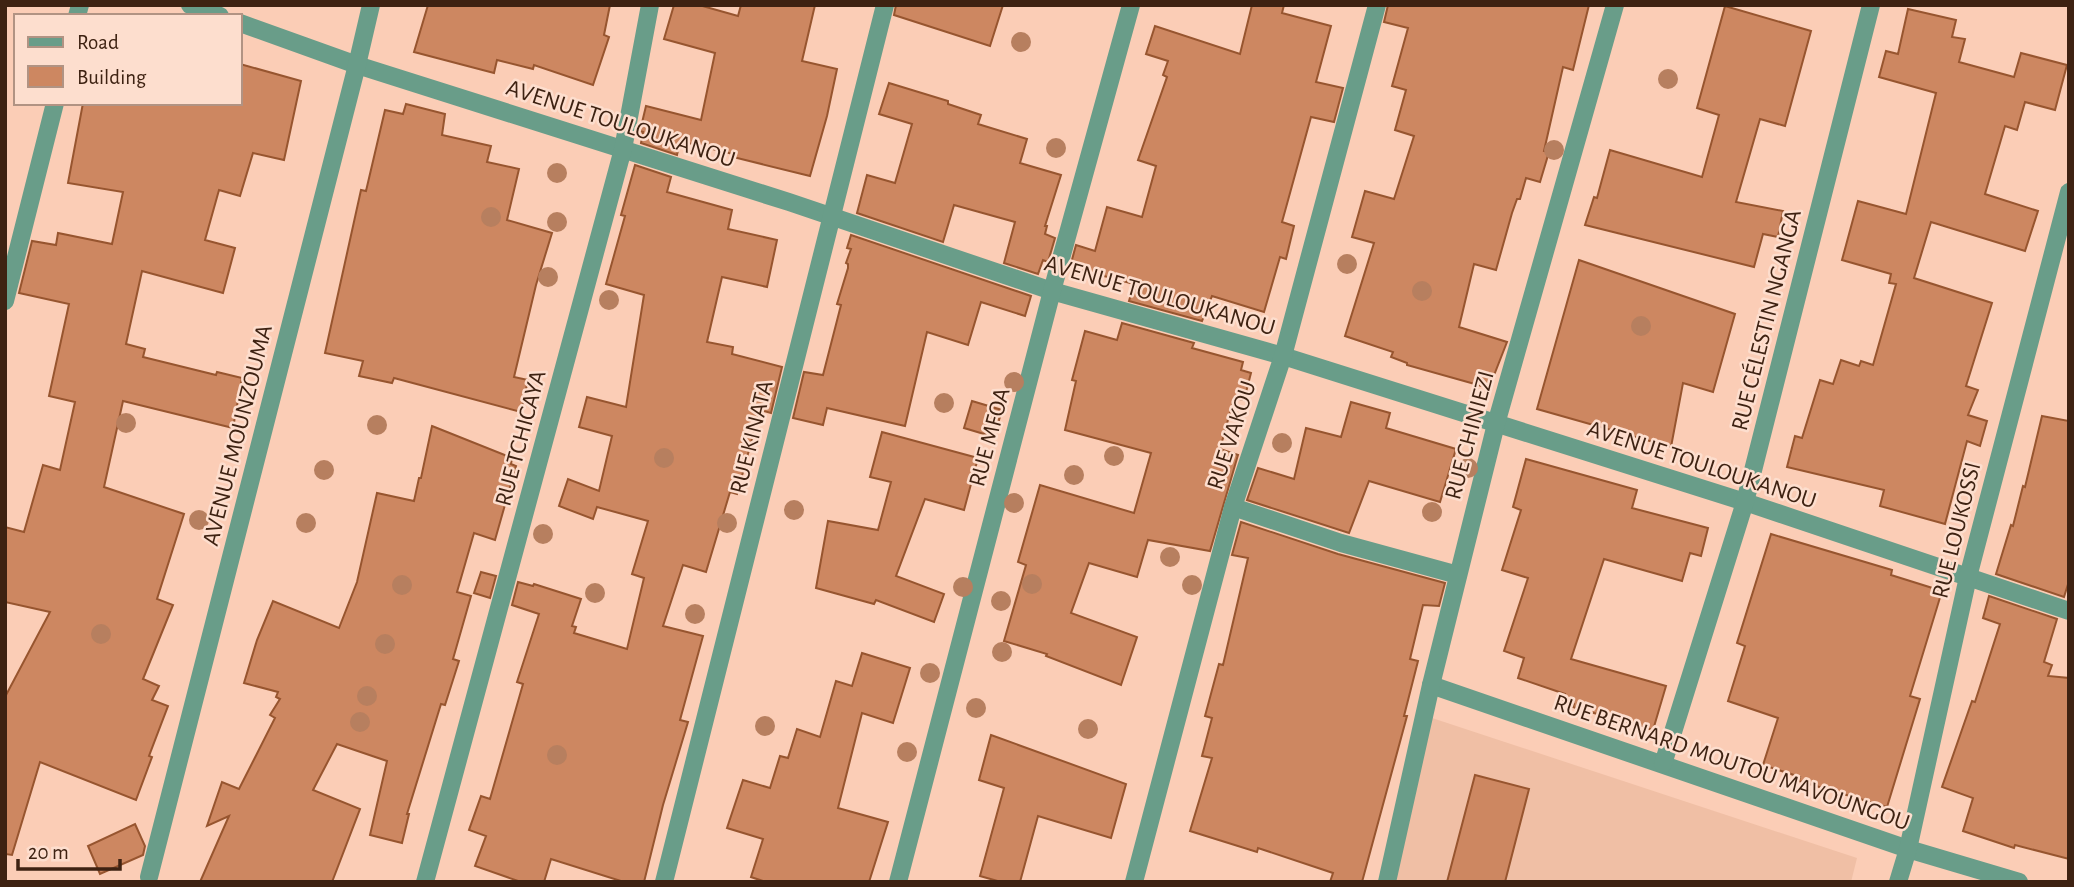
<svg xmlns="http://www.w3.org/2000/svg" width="2074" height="887" viewBox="0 0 2074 887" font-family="'Alegreya Sans',sans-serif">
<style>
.built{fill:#f0bfa5}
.building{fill:#cd8761;stroke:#97552f;stroke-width:2}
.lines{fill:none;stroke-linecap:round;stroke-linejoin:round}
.minor{stroke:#699d89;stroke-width:18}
.tree{fill:#b77f5f}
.labels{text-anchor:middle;stroke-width:5;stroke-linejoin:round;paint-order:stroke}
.street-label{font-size:24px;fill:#3e2212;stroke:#fddece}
</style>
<rect width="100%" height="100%" fill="#fbcdb6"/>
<!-- built -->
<polygon class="built" points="1429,717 1857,858 1851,882 1387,882"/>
<!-- building -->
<g class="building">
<polygon points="428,5 610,5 604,35 609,37 593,85 534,65 533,69 497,60 494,73 414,52"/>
<polygon points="674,5 699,5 738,16 741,5 815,5 802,61 837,69 827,116 810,176 733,157 733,154 680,141 677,155 641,143 643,132 640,131 646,106 701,120 715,53 664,39"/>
<polygon points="896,5 1003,5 990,46 894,15"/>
<polygon points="1252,5 1284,5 1282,13 1331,26 1316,82 1343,88 1334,122 1311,117 1282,222 1294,226 1286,259 1280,257 1264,312 1212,296 1202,321 1129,301 1134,284 1070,267 1076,245 1095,251 1107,207 1142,217 1156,166 1138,160 1167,77 1163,75 1168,61 1146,54 1155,26 1240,54"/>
<polygon points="1388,5 1589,5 1573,70 1563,67 1544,151 1549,152 1540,182 1526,178 1520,199 1517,199 1512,213 1496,270 1474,264 1459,327 1507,342 1489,388 1407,365 1407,363 1391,357 1393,352 1345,336 1374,243 1352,237 1365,191 1394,199 1414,136 1395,130 1406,90 1392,86 1408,28 1384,22"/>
<polygon points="1725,6 1811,31 1785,126 1760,119 1736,202 1783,211 1778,237 1763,234 1754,267 1585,225 1594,197 1597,198 1610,150 1702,177 1719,115 1697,108"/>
<polygon points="1908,9 1956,20 1952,37 1965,39 1959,62 2014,77 2021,53 2067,65 2055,110 2025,102 2017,130 2005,126 1985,194 2038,211 2025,251 1931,222 1914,278 1992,303 1966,386 1978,390 1968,415 1987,421 1980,446 1967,441 1945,524 1880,506 1884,490 1787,467 1795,436 1802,438 1820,380 1833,384 1841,360 1859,366 1861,361 1873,365 1896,284 1889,283 1891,274 1842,260 1858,201 1906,214 1936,93 1879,77 1886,51 1898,54"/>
<polygon points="240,64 301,81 284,160 253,153 240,196 219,190 205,240 235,248 223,293 142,271 126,344 145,349 143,357 216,375 217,372 242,378 233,428 123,401 104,487 184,514 157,599 173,605 143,679 159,686 152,700 168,706 149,756 152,757 136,800 40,762 12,855 5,854 5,697 50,612 5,602 5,527 24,532 43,465 60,470 75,402 49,396 69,304 19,293 32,241 56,245 58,233 112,244 123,192 68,183 83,103 240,103"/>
<polygon points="889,83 948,101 948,104 981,115 978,124 1027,139 1020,163 1061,175 1045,226 1047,226 1045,234 1055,238 1048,262 1043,260 1038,274 1004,263 1015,222 954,205 943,242 857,213 867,175 895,183 912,124 879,114"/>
<polygon points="406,104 445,114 442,135 491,146 487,162 519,169 507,220 552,233 536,285 514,377 528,380 521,412 394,378 392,383 359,376 363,361 325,353 361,190 366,191 385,110 403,114"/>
<polygon points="635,165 671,177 667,192 732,210 728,229 777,240 767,287 722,277 707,342 733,347 732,354 782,367 771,413 760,410 737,494 730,492 706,572 683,565 663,626 703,636 680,720 688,722 663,805 644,882 624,882 551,859 544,882 521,882 475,866 486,836 469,830 481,796 490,799 523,684 517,682 539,614 512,605 518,582 533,586 534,584 581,599 572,626 576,627 574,633 627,649 644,578 632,574 648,521 597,507 593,519 559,506 568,479 599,491 612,436 579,427 587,397 626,407 644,295 606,284 625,216 621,215"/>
<polygon points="851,235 1031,296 1025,316 981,302 968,345 927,332 905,426 827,408 823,425 793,418 804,372 823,375 841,305 837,304 848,268 848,264 846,263 851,249 847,248"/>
<polygon points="1579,260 1735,314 1713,392 1683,383 1671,447 1537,409"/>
<polygon points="1122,323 1194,343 1192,348 1243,362 1241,370 1251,373 1244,400 1234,398 1220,449 1238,455 1210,551 1148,540 1137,577 1089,563 1071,613 1137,637 1121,685 1046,656 1047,654 1004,641 1026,565 1018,562 1040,485 1134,513 1151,453 1065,430 1076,381 1072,380 1085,331 1117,340"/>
<polygon points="972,401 1002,410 994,437 964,428"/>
<polygon points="1351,402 1390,413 1386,428 1456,449 1440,502 1369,481 1349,533 1247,500 1258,468 1294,479 1306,428 1341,437"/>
<polygon points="2042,416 2069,421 2069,581 2064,597 1996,574 2011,525 2013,526 2023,486 2025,487"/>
<polygon points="432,426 512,458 511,464 516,466 495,540 474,533 457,592 471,596 453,659 459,661 445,705 441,704 407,814 409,814 402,843 370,835 387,761 337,744 313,790 360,809 332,882 200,882 229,816 207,826 222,782 239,789 275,718 270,715 280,699 276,697 278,692 244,683 257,640 273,601 339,628 357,582 377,493 414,501 419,478 421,478"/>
<polygon points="882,432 978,458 964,510 925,499 896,576 944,594 934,622 876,600 874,604 816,588 828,521 878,530 891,482 870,477"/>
<polygon points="1526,459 1637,490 1632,508 1708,528 1701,556 1690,553 1682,581 1604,559 1571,659 1666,686 1653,730 1573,707 1574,704 1563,700 1565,694 1518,678 1524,658 1504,651 1528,578 1502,570 1521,510 1513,507"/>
<polygon points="1241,522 1338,554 1445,583 1439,606 1423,605 1410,659 1418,661 1404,716 1407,716 1362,882 1330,882 1333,873 1258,848 1257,852 1190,831 1212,758 1202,756 1212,718 1205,716 1219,664 1223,665 1248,558 1232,555"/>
<polygon points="1771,534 1892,570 1891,575 1942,591 1910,696 1920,699 1887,807 1799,781 1800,777 1763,765 1778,718 1728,701 1745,646 1737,643"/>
<polygon points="481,572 496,576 490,598 474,593"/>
<polygon points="1989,596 2057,619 2044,662 2052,665 2048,676 2069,678 2069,859 2015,845 2014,848 1963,831 1973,798 1942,787 1972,701 1975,702 2000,624 1983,618"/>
<polygon points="862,653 910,668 893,723 862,713 838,808 888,822 869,882 766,882 751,877 763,839 727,828 743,780 770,788 780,756 788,758 797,729 820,737 836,681 852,686"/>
<polygon points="991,735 1126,784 1111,838 1038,816 1020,882 1001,882 980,876 1004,788 979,780"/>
<polygon points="1475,775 1529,789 1505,882 1447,882"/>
<polygon points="135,824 145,846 143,855 100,874 88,846"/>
</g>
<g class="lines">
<!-- minor -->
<g class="minor">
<polyline points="190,5 220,16"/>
<polyline points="77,16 80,5"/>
<polyline points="240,23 357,65 789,202 1052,291 1283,356 1745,502 2069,611"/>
<polyline points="5,301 55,103"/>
<polyline points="1233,507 1341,543 1458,575"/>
<polyline points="1431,685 1908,849 2019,882"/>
<polyline points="1663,764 1745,502 1871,5"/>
<polyline points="149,877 357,65 371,5"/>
<polyline points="425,882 623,149 650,5"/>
<polyline points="664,882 885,5"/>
<polyline points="898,882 1052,291 1131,5"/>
<polyline points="1134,882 1233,507 1283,356 1377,5"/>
<polyline points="1387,882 1431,685 1496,424 1615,5"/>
<polyline points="1898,882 1908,849 1968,577 2069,192"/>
</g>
</g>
<!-- trees -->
<g class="tree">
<circle cx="1021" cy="42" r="10"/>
<circle cx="1668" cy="79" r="10"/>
<circle cx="1056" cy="148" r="10"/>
<circle cx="1554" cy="150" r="10"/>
<circle cx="557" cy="173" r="10"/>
<circle cx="491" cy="217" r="10"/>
<circle cx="557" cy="222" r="10"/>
<circle cx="1347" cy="264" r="10"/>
<circle cx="548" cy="277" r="10"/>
<circle cx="1422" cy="291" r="10"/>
<circle cx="609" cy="300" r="10"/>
<circle cx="1641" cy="326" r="10"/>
<circle cx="1014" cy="382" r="10"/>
<circle cx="944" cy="403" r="10"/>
<circle cx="126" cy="423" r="10"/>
<circle cx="377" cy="425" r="10"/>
<circle cx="1282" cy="443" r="10"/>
<circle cx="1114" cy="456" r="10"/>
<circle cx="664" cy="458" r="10"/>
<circle cx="1468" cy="468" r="10"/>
<circle cx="324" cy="470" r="10"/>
<circle cx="1074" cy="475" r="10"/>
<circle cx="1014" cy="503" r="10"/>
<circle cx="794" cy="510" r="10"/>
<circle cx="1432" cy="512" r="10"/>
<circle cx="199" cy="520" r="10"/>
<circle cx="306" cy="523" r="10"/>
<circle cx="727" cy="523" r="10"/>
<circle cx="543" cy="534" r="10"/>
<circle cx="1170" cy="557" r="10"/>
<circle cx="1032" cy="584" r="10"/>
<circle cx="402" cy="585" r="10"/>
<circle cx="1192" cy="585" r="10"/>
<circle cx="963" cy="587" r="10"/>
<circle cx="595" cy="593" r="10"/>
<circle cx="1001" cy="601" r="10"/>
<circle cx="695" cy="614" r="10"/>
<circle cx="101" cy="634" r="10"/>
<circle cx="385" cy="644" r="10"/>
<circle cx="1002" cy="652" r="10"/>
<circle cx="930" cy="673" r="10"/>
<circle cx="367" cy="696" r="10"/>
<circle cx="976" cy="708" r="10"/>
<circle cx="360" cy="722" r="10"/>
<circle cx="765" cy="726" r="10"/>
<circle cx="1088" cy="729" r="10"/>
<circle cx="907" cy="752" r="10"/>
<circle cx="557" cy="755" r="10"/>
</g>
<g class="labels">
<!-- street labels -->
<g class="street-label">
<text transform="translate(621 123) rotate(18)" y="8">AVENUE TOULOUKANOU</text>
<text transform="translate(1160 295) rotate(16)" y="8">AVENUE TOULOUKANOU</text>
<text transform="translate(1766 320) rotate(-76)" y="8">RUE CÉLESTIN NGANGA</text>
<text transform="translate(237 435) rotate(-76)" y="8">AVENUE MOUNZOUMA</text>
<text transform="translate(1231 435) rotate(-72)" y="8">RUE VAKOU</text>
<text transform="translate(1469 435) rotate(-75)" y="8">RUE CHINIEZI</text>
<text transform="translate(751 437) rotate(-76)" y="8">RUE KINATA</text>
<text transform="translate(989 437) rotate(-75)" y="8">RUE MFOA</text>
<text transform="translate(520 438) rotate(-75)" y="8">RUE TCHICAYA</text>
<text transform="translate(1702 464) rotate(18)" y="8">AVENUE TOULOUKANOU</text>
<text transform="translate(1956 530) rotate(-76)" y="8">RUE LOUKOSSI</text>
<text transform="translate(1732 762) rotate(19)" y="8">RUE BERNARD MOUTOU MAVOUNGOU</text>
</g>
</g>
<!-- border -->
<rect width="2074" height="887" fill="none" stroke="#3e2212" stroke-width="14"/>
<!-- legend -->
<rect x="14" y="14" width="228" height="91" fill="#fddece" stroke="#b19383" stroke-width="2"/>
<rect x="28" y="37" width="35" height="10" fill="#699d89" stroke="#b19383" stroke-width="2"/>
<text x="77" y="49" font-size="21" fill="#3e2212">Road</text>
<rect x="28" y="66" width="35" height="21" fill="#cd8761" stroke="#b19383" stroke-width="2"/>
<text x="77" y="84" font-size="21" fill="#3e2212">Building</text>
<!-- scale -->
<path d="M18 859v10h102v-10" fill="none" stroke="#3e2212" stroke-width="3.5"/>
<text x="28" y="859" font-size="21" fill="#3e2212" stroke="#fddece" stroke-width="5" paint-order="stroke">20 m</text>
</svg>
